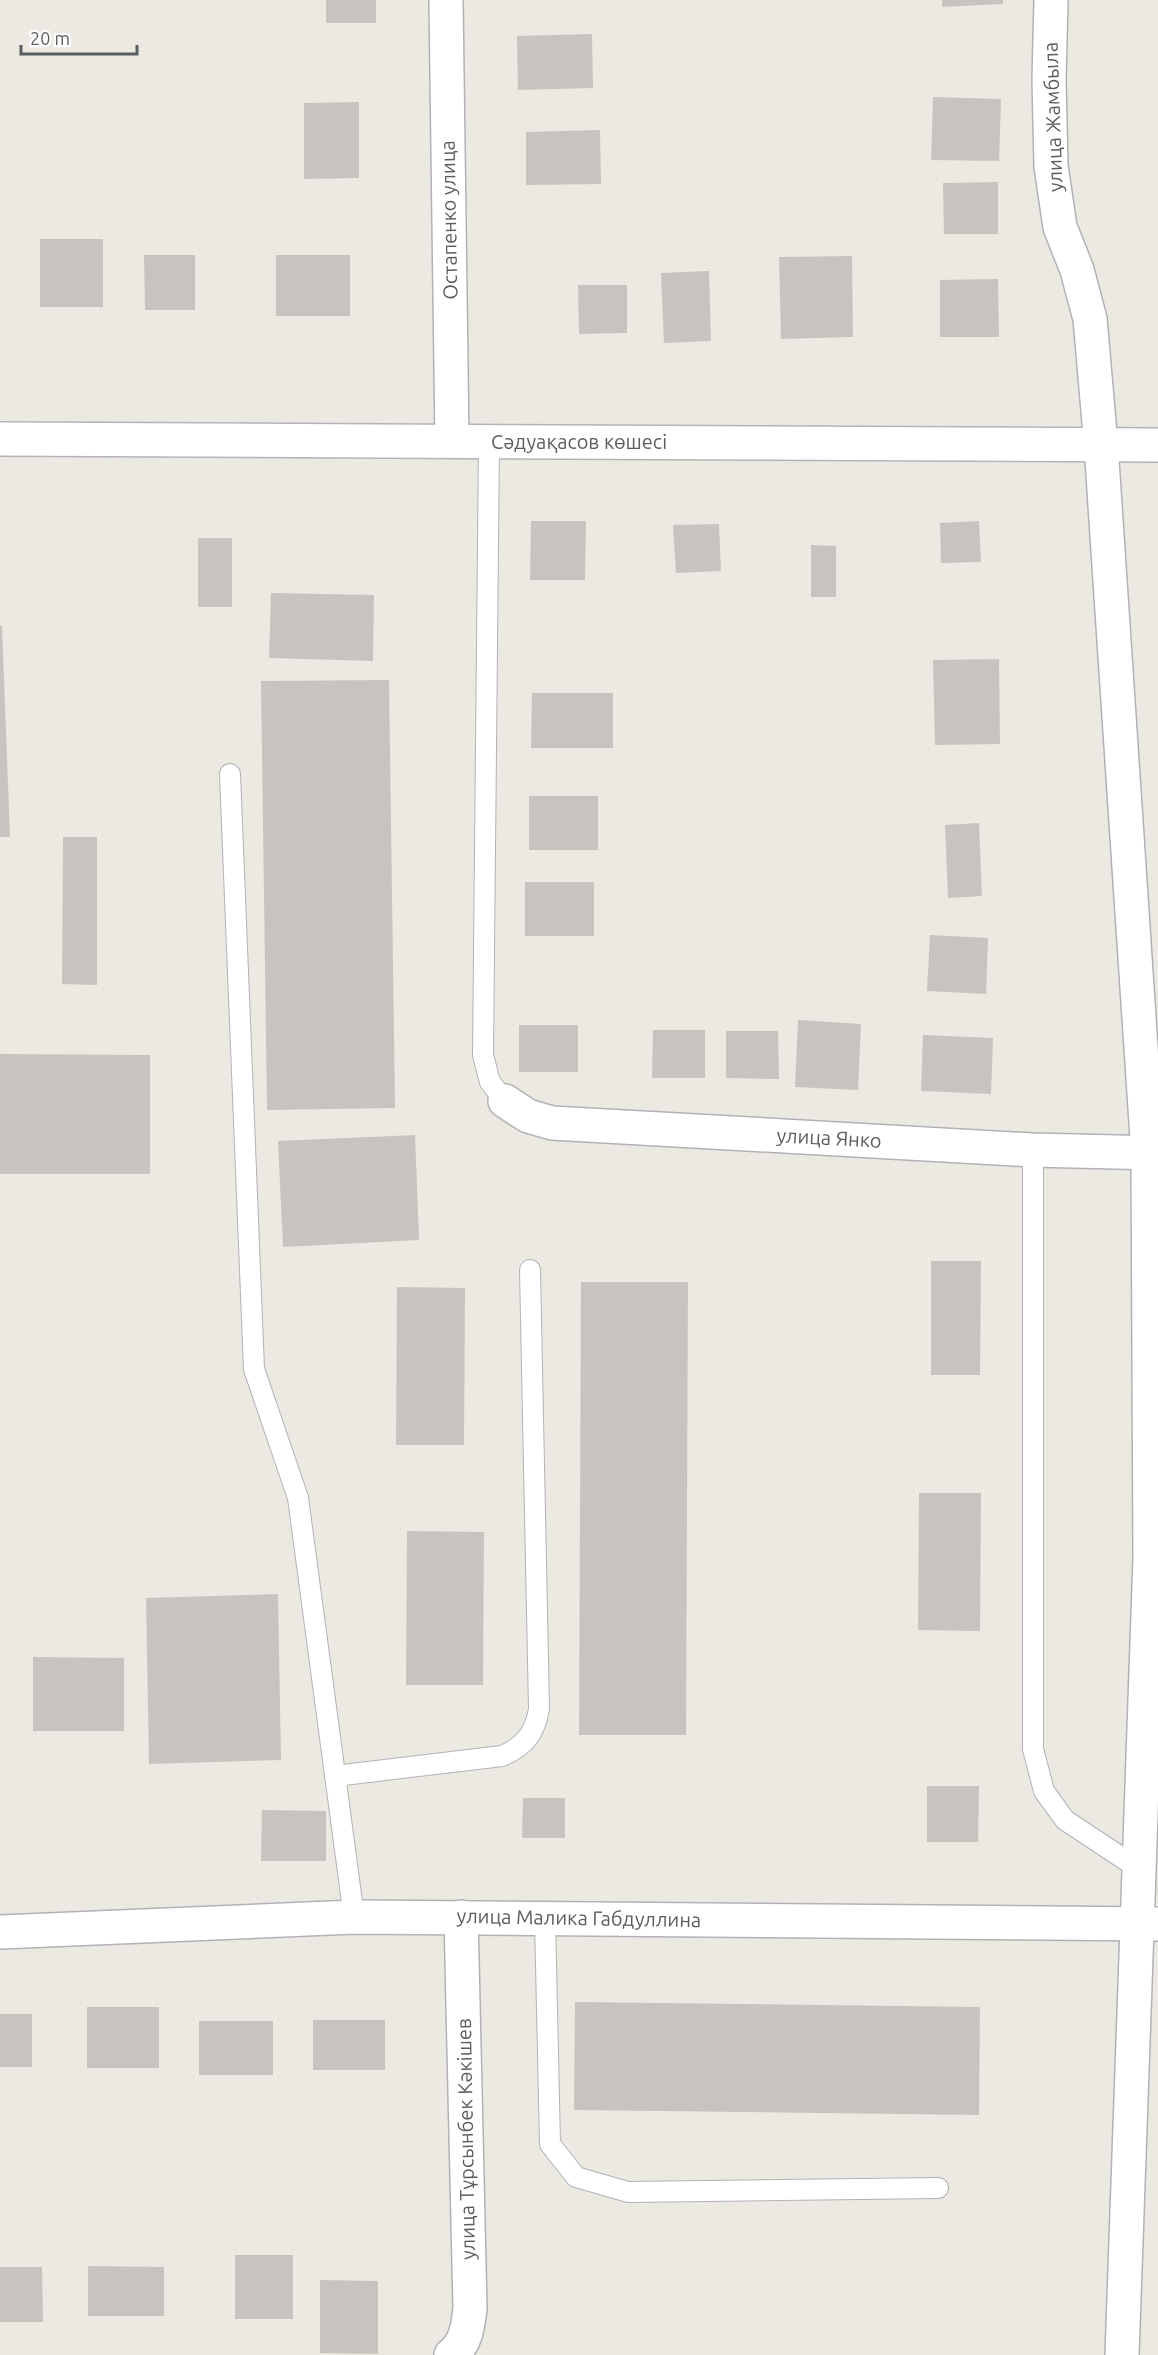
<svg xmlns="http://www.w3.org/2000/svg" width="1158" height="2355" viewBox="0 0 1158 2355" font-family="Ubuntu,sans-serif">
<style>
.building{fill:#c7c4bf}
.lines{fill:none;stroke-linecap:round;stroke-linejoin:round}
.lane-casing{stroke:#b0b3b6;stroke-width:22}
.street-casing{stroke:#b0b3b6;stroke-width:36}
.secondary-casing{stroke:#b2b5b8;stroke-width:36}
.lane{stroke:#fff;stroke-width:20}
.street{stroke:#fff;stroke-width:33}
.secondary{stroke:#fff;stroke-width:33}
.labels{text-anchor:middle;stroke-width:4.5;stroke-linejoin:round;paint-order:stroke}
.street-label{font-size:20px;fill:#5b5e61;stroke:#fff}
</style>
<rect width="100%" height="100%" fill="#ebe9e2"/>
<!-- building -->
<g class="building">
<rect x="326" y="0" width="50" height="23"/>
<polygon points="942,0 1003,0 1003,4 942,7"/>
<polygon points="592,34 593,88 518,90 517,36"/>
<polygon points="933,97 1001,99 999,161 931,160"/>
<polygon points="359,102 359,178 304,179 304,103"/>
<polygon points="600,130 601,184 526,185 526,132"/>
<polygon points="998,182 998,234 944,234 943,183"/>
<rect x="40" y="239" width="63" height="68"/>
<polygon points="144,255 195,255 195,310 145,310"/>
<rect x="276" y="255" width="74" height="61"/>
<polygon points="852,256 853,337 781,339 779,257"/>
<polygon points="709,271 711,341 664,343 661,273"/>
<polygon points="998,279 999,337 940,337 940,280"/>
<polygon points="578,285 627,285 627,333 579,334"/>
<polygon points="531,521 586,521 585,580 530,580"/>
<polygon points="979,521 981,562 941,563 940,523"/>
<polygon points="719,524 721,571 676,573 673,525"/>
<rect x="198" y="538" width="34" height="69"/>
<polygon points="811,545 836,546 836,597 811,597"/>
<polygon points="271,593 374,595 373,661 269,658"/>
<polygon points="0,626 2,626 10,837 0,837"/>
<polygon points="999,659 1000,744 935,745 933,660"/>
<polygon points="389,680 395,1108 267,1110 261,681"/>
<polygon points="532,693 613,693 613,748 531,748"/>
<rect x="529" y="796" width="69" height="54"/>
<polygon points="979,823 982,896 948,898 945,825"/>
<polygon points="63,837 97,837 97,985 62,984"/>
<rect x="525" y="882" width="69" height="54"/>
<polygon points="930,935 988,938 986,994 927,991"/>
<polygon points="798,1020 861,1024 858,1090 795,1087"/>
<rect x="519" y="1025" width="59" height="47"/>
<polygon points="653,1030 705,1030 705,1078 652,1078"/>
<polygon points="726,1031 778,1031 779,1079 726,1078"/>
<polygon points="923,1035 993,1038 991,1094 921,1091"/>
<polygon points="0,1054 150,1055 150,1174 0,1174"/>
<polygon points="415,1135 419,1240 283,1247 278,1141"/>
<polygon points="931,1261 981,1261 980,1375 931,1375"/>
<polygon points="581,1282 688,1282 686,1735 579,1735"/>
<polygon points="397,1287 465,1288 464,1445 396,1445"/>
<polygon points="919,1493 981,1493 980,1631 918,1630"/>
<polygon points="407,1531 484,1532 483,1685 406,1685"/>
<polygon points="278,1594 281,1760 149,1764 146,1598"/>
<polygon points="33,1657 124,1658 124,1731 33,1731"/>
<polygon points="927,1786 979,1786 978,1842 927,1842"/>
<polygon points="523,1798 565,1798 565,1838 522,1838"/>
<polygon points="262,1810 326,1811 326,1861 261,1861"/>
<polygon points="575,2002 980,2007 979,2115 574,2110"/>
<rect x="87" y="2007" width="72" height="61"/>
<rect x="0" y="2014" width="32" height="53"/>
<rect x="313" y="2020" width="72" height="50"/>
<rect x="199" y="2021" width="74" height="54"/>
<rect x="235" y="2255" width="58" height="64"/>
<polygon points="88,2266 164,2267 164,2316 88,2316"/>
<polygon points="0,2267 42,2267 43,2322 0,2322"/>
<polygon points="320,2280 378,2281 378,2354 320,2353"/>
</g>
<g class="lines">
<defs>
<g id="lane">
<polyline points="489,441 483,1055 490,1082 505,1101"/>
<polyline points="230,774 254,1369 298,1498 354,1917"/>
<polyline points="1033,1150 1033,1749 1044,1791 1065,1820 1139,1869"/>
<path d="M335 1776 502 1756C525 1746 535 1733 539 1709L530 1270"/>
<polyline points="545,1918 550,2144 576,2177 628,2192 938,2188"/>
</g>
<g id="street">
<polyline points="446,0 452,441"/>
<polyline points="1051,0 1049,80 1051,166 1060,227 1077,270 1090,319 1101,445 1148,1153 1150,1558 1122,2355"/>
<polyline points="505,1101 528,1116 552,1123 1033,1150 1158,1153"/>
<polyline points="0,1932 354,1917 1158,1924"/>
<path d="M451 2355C466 2344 468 2326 470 2308L461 1917"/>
</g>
<polyline id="secondary" points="0,439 1158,445"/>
</defs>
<!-- lane casing -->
<use href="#lane" class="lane-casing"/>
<!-- street casing -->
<use href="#street" class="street-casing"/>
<!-- secondary casing -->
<use href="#secondary" class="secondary-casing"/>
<!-- lane -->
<use href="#lane" class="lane"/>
<!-- street -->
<use href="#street" class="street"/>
<!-- secondary -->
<use href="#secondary" class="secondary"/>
</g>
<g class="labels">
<!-- street labels -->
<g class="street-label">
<text transform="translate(1053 117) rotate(-92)" y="7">улица Жамбыла</text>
<text transform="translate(449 220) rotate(-91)" y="7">Остапенко улица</text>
<text x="579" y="449">Сәдуақасов көшесі</text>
<text transform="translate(829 1138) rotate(3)" y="7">улица Янко</text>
<text transform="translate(579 1918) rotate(1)" y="7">улица Малика Габдуллина</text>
<text transform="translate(466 2139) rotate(-91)" y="7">улица Тұрсынбек Кәкішев</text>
</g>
</g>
<!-- scale -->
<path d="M21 45v9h116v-9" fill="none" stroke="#5b5e61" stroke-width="3"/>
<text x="30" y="45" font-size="18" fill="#5b5e61" stroke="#ffffff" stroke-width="4.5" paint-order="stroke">20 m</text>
</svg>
